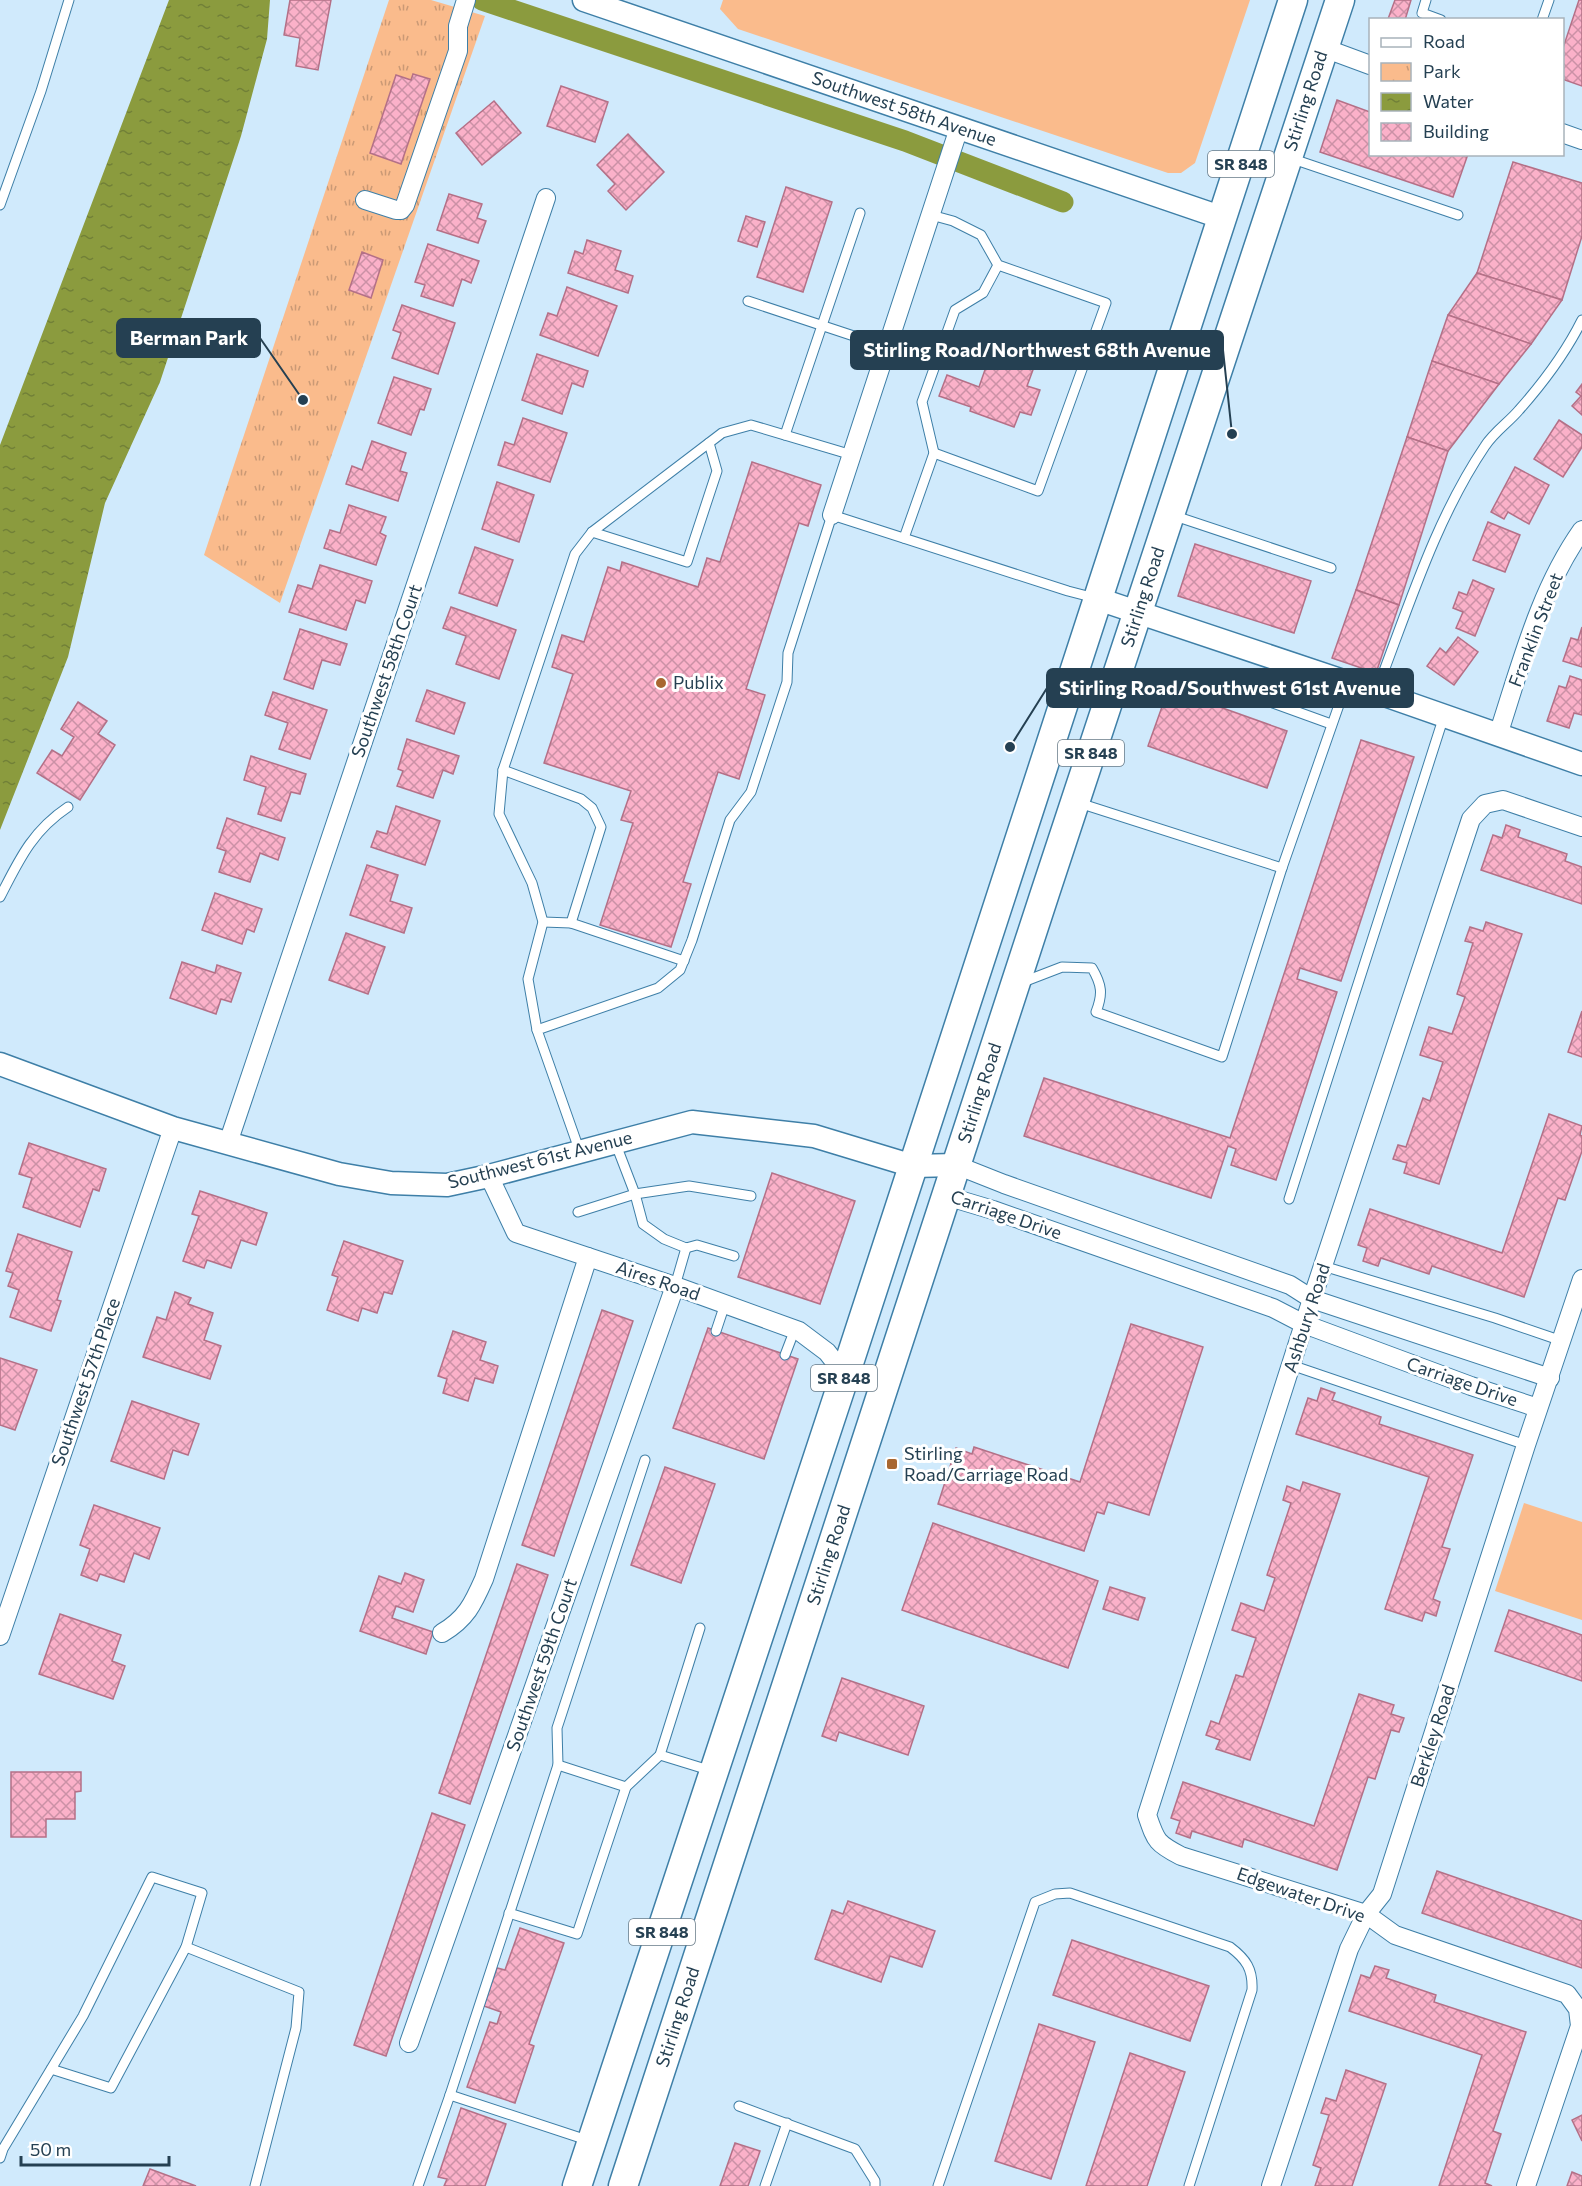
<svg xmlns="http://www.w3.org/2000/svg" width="1582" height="2186" viewBox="0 0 1582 2186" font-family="Commissioner,sans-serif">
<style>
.grass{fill:#fabb8c}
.park{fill:url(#park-tufts)}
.water{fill:url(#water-ripples)}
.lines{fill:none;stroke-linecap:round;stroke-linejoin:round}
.canal{stroke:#8b9b3e;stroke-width:21}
.building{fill:url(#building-cross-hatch);stroke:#b47087;stroke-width:1.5}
.service-casing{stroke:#3e7fa7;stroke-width:11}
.minor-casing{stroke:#3e7fa7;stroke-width:20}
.tertiary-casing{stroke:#3e7fa7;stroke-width:25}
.primary-casing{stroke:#3e7fa7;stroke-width:31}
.service{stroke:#fff;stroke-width:9}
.minor{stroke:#fff;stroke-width:18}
.tertiary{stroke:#fff;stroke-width:22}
.primary{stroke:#fff;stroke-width:28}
.poi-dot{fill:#a86731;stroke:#fff;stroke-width:2}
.labels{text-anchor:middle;stroke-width:6;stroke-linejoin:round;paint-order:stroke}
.shield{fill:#fff;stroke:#667986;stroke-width:1.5}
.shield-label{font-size:16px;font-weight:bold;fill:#254052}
.street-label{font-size:18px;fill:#254052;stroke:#fff}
.poi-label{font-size:18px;fill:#254052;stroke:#fff;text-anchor:start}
.leader{fill:none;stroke:#254052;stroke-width:2}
.callout-dot{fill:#254052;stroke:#fff;stroke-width:2}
.callout{fill:#254052;stroke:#254052;stroke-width:2}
.callout-label{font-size:20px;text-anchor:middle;font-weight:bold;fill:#fff}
</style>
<defs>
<pattern id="park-tufts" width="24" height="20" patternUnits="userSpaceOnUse" patternTransform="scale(1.5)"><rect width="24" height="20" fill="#fabb8c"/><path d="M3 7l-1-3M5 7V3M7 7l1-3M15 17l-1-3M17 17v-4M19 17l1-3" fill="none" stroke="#ca9975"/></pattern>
<pattern id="water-ripples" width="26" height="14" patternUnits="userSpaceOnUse" patternTransform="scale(1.5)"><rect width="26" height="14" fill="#8b9b3e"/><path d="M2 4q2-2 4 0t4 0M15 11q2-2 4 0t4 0" fill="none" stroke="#718037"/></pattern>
<pattern id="building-cross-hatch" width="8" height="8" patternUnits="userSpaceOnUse" patternTransform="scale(1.5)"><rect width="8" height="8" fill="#fbb1c9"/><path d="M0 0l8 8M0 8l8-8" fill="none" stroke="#cb91a6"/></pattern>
</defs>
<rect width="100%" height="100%" fill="#d0eafc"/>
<!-- grass -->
<g class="grass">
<polygon points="723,0 1250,0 1195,163 1181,173 1168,173 738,29 720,9"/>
<polygon points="1524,1503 1582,1522 1582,1620 1495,1591"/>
</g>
<!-- park -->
<polygon class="park" points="389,0 431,0 485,16 280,603 204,555"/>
<!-- water -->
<polygon class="water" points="169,0 270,0 267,39 241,136 160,382 105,503 68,657 0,830 0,445"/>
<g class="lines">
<!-- canal -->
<polyline class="canal" points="482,0 905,141 1063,202"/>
</g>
<!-- building -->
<g class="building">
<polygon points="290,0 331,0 318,70 296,66 300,38 284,35"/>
<polygon points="1395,0 1411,0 1405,20 1388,19"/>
<polygon points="1579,0 1582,0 1582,86 1562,79 1562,51"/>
<polygon points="413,74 430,79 401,164 370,153 396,75 411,80"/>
<polygon points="561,86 608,102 595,142 547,126"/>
<polygon points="1337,100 1370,112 1370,154 1468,154 1453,197 1320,152"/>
<polygon points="494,101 521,133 482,165 456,133"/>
<polygon points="628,134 664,172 626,210 608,191 615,184 597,165"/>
<polygon points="1513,162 1582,183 1582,236 1562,300 1477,273"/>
<polygon points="786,187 832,202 803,292 757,277"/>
<polygon points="449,194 482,204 477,218 486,221 478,243 437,230"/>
<polygon points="746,216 765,222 757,247 738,241"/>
<polygon points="587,240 621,251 615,270 633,276 628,293 568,273 575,251 583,254"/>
<polygon points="428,244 479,261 471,283 462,279 453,306 421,296 425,285 415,282"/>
<polygon points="362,252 383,260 371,298 349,290"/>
<polygon points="1477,273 1562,300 1531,344 1448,315"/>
<polygon points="567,287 617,306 598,356 540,335 548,313 557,316"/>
<polygon points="402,305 455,323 438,374 392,358 401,333 393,330"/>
<polygon points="1448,315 1531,344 1499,384 1432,361"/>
<polygon points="994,344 1037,359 1027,386 1040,390 1031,415 1020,412 1014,427 970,411 971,407 939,396 947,375 979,387"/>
<polygon points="537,354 588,371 583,387 572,383 562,414 522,400"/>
<polygon points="1432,361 1499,384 1448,451 1407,437"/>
<polygon points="394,377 431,389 424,410 420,409 411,435 378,423"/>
<polygon points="1582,384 1582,415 1572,406 1581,396 1576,392"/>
<polygon points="523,418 567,433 550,482 498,465 505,442 514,445"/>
<polygon points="1559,420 1582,435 1582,447 1563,477 1534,459"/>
<polygon points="1407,437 1448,451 1399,605 1356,590"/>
<polygon points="372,441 406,453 400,471 407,473 398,501 346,484 352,466 362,470"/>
<polygon points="752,462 821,485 808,526 799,523 746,689 765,695 739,779 718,772 683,882 691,884 671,947 600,925 633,823 621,820 631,791 544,763 573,674 552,667 562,635 584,642 608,567 620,571 622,562 698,587 707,558 720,562"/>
<polygon points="1515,467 1549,485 1529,524 1508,512 1504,519 1491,512"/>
<polygon points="497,482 534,495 519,542 482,529"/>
<polygon points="349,505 386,517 380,533 386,536 376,565 324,548 330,530 340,533"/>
<polygon points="1488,522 1520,535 1505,572 1473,560"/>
<polygon points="1195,544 1311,581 1294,633 1178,596"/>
<polygon points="475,547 513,560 497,606 459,593"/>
<polygon points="320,565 372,581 365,603 356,600 346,630 289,612 298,585 312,589"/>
<polygon points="1473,580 1494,589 1475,636 1456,628 1463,612 1453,608 1459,592 1467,595"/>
<polygon points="1356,590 1399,605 1376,673 1332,658"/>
<polygon points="451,607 516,630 499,679 456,664 466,636 443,628"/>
<polygon points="1582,627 1582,667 1563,661 1571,638 1578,640"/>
<polygon points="300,629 347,644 340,665 322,660 313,689 284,679"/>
<polygon points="1458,637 1478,652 1454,685 1427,666 1440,648 1446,653"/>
<polygon points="1173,676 1221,694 1217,706 1287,731 1267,788 1148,746"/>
<polygon points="1570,676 1582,680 1582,715 1574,713 1569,728 1547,721 1559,686 1566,688"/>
<polygon points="427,690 465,703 454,734 416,721"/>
<polygon points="273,692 327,710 310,759 279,749 288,723 265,715"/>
<polygon points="78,702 107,721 98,734 115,745 80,800 37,773 52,750 62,756 74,737 61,729"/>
<polygon points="407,739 459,756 453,774 443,770 433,798 397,786 403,771 398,769"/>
<polygon points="1361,740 1414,757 1341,981 1300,968 1297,979 1337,992 1276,1180 1231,1165 1236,1149 1228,1146 1211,1198 1024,1136 1044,1078 1230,1138"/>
<polygon points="251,756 306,774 300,794 291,792 281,821 258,814 266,787 244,780"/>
<polygon points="396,806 440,821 425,865 371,847 377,831 387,834"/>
<polygon points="227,818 285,838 278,860 260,853 250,882 219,872 226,851 217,848"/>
<polygon points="1506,825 1520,830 1518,837 1567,854 1565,861 1582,867 1582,904 1481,870 1493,835 1502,838"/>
<polygon points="367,865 398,875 390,901 412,908 404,933 350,915"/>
<polygon points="215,893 262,909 254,932 247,929 242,944 202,930"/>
<polygon points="1486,922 1522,934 1439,1184 1404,1173 1407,1163 1393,1159 1398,1145 1406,1147 1423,1098 1430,1101 1443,1062 1420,1055 1429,1027 1452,1034 1465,997 1457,994 1473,943 1465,941 1470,927 1483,931"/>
<polygon points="346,933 385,947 368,994 329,980"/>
<polygon points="182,962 215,973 217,965 241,973 231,1002 221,999 216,1014 170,998"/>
<polygon points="1582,1011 1582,1057 1568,1052"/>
<polygon points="1549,1114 1582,1126 1580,1135 1582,1136 1582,1151 1565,1200 1558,1198 1524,1297 1432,1266 1429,1274 1381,1258 1378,1266 1363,1261 1367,1248 1358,1245 1370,1209 1502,1253"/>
<polygon points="29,1143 106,1169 99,1191 93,1189 80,1227 23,1207 32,1178 19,1174"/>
<polygon points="772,1173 855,1201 820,1304 738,1277"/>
<polygon points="200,1191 267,1213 256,1245 241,1240 231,1268 207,1260 204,1268 183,1261 199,1216 192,1214"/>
<polygon points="18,1234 72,1252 57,1300 61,1301 51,1331 10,1317 19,1290 8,1286 13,1273 6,1271"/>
<polygon points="344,1241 403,1261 392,1294 384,1292 377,1313 362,1308 358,1321 327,1310 338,1277 332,1275"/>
<polygon points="175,1292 191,1298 188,1304 213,1313 204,1340 221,1346 210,1379 143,1357 157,1317 166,1320"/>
<polygon points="602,1310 633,1321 554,1556 522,1545"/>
<polygon points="1131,1324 1203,1347 1149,1515 1108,1502 1104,1514 1097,1512 1084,1551 938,1504 956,1448 972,1454 974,1447 1080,1482"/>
<polygon points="708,1328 798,1359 764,1459 673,1428"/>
<polygon points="453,1331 486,1342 480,1360 498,1366 493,1383 475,1378 468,1401 443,1393 447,1379 438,1376"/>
<polygon points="0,1358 37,1370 15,1430 0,1425"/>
<polygon points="1321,1388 1335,1393 1332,1400 1381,1417 1379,1424 1473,1455 1442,1547 1450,1549 1433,1599 1440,1602 1436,1616 1425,1612 1422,1621 1385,1609 1429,1477 1296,1434 1308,1398 1317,1401"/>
<polygon points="132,1401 199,1424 188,1455 173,1450 164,1479 111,1461"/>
<polygon points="665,1467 715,1484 681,1583 631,1565"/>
<polygon points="1303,1482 1340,1494 1250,1760 1216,1749 1220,1740 1206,1735 1211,1721 1219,1724 1236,1675 1243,1677 1256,1638 1232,1630 1241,1603 1264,1611 1275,1578 1267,1575 1291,1503 1283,1500 1287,1486 1300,1491"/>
<polygon points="94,1505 160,1528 149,1559 134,1553 124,1582 100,1574 97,1581 81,1575 90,1549 80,1545"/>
<polygon points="933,1523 1098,1581 1068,1668 902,1610"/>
<polygon points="517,1564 548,1575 470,1804 439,1793"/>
<polygon points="405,1573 424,1580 413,1612 396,1606 392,1618 433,1632 426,1654 360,1631 379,1576 401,1584"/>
<polygon points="1110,1587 1145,1598 1138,1620 1103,1609"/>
<polygon points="1509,1610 1582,1635 1582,1681 1495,1651"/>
<polygon points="60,1614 121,1635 112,1661 125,1666 113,1699 39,1674"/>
<polygon points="842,1678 924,1706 908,1755 839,1732 836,1741 822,1736"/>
<polygon points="1359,1694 1394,1705 1391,1714 1404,1718 1399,1732 1391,1730 1375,1779 1368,1777 1337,1870 1244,1839 1242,1847 1192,1831 1190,1838 1176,1833 1180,1821 1171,1818 1183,1782 1314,1826"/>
<polygon points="11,1772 81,1772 81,1791 75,1792 75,1819 46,1819 46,1837 11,1837"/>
<polygon points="432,1813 465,1825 386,2056 354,2045"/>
<polygon points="1437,1871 1582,1921 1582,1968 1422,1913"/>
<polygon points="848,1901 935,1931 922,1967 890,1956 881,1982 815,1959 832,1910 843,1914"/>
<polygon points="520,1928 564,1943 529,2044 534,2046 515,2103 467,2087 490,2022 497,2024 501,2012 484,2006 497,1968 505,1970"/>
<polygon points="1072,1940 1209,1986 1190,2041 1053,1995"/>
<polygon points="1375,1966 1389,1970 1386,1978 1436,1995 1434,2002 1526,2032 1493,2131 1501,2134 1485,2183 1492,2186 1439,2186 1482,2055 1349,2011 1361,1975 1370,1978"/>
<polygon points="1039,2024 1095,2042 1051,2179 995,2161"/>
<polygon points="1130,2053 1185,2072 1147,2186 1086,2186"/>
<polygon points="1346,2070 1386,2084 1352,2186 1315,2186 1321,2168 1313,2165 1329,2115 1321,2113 1326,2098 1336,2101"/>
<polygon points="461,2108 506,2124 485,2186 444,2186 447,2179 438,2177"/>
<polygon points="1582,2115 1582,2141 1572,2120"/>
<polygon points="735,2143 760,2151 748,2186 720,2186"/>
<polygon points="150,2169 196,2186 143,2186"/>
<polygon points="1572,2172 1582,2176 1582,2186 1567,2186"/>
</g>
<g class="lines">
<defs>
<g id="service">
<polyline points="1426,0 1422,13 1441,20"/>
<polyline points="1542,20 1549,0"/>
<polyline points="1290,158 1458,215"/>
<polyline points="0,205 41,91 69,0"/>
<polyline points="931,215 953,221 981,235 998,265 1106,303 1038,491 934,453"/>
<polyline points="748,301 887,347"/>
<polyline points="785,435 860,213"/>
<polyline points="1172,515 1331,568"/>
<polyline points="592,532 687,562 717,471 709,443"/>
<polyline points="904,538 934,453 922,402 955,310 983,293 998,265"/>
<polyline points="1288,662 1273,703 1331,724"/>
<path d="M1376 692C1408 609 1435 520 1485 446 1494 432 1509 422 1519 410 1543 383 1566 352 1582 320"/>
<polyline points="503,770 581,799 592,808 601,827 571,923"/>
<polyline points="1079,803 1282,868"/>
<path d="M0 897C19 860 32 831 68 807"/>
<polyline points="543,922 571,923 684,961"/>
<path d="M1023 982 1062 967 1092 968C1102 985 1103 994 1096 1012L1222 1057 1282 868 1347 682"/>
<polyline points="537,1030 528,979 543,922 532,883 499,814 503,770 575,554 592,532 722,433 751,425 852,455"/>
<polyline points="615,1142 635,1194 643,1224 664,1239 686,1248 697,1245 734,1256"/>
<polyline points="580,1152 537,1030 658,988 680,970 692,940 730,820 751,792 787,682 788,653 832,515 1068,591 1095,598"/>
<polyline points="1289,1199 1444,716"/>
<polyline points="578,1212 635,1194 689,1186 751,1196"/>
<polyline points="1323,1266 1495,1318 1562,1341"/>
<polyline points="675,1286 686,1248"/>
<polyline points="716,1331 725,1304"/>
<polyline points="785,1355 795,1329"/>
<polyline points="1291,1365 1526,1445"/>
<polyline points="660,1755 712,1771"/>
<polyline points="558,1765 626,1787"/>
<polyline points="509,1913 577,1934 626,1787 660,1755 700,1628"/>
<polyline points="186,1947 299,1992 296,2028 255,2186"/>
<polyline points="450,2095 590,2141"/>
<polyline points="739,2106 855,2149 875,2181 875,2186"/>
<polyline points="0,2158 3,2149 83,2016 152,1877 202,1893 186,1947 111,2088 51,2069"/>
<polyline points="418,2186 450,2095 558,1765 557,1728 645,1460"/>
<polyline points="765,2186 787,2123"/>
<path d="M938 2186 1035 1902 1055 1894 1070 1893 1230 1947C1246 1959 1253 1969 1252 1990L1189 2186"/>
</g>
<g id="minor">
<polyline points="1324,48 1370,65"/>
<polyline points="1562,133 1582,140"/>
<polyline points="365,200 396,210 401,210 405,205 458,51 458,26 466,0"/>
<polyline points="832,515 959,128"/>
<path d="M1498 735C1521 665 1539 591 1582 530"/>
<polyline points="228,1143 546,198"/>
<polyline points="956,1165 1004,1184 1290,1285 1312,1299 1550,1378"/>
<polyline points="489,1176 516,1233 675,1286 799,1331 827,1352 845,1375"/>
<polyline points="946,1196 993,1210 1273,1308 1304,1324 1471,1386 1538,1408"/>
<path d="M442 1633C466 1619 473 1604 484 1579L588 1257"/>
<polyline points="0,1636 173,1128"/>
<polyline points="409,2043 675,1286"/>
<polyline points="1271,2186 1349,1949 1366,1914 1382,1894 1526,1445 1582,1279"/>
<path d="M1526 2186 1580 2026 1578 2009 1567 1994 1395 1935 1366 1914 1181 1856C1156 1843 1156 1841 1147 1815L1312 1299 1471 819 1485 804 1503 800 1582 827"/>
</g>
<g id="tertiary">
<polyline points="584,0 1223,218"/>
<polyline points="1098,599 1376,692 1582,764"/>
<polyline points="0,1064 173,1128 339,1174 391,1183 447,1185 489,1176 692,1122 814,1136 913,1166 956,1165"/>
</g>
<g id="primary">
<polyline points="577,2186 845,1375 1293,0"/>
<polyline points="623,2186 1045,893 1340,0"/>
</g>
</defs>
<!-- service casing -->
<use href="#service" class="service-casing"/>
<!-- minor casing -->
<use href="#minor" class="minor-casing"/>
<!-- tertiary casing -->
<use href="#tertiary" class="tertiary-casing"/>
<!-- primary casing -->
<use href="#primary" class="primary-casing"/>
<!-- service -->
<use href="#service" class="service"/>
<!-- minor -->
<use href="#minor" class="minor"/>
<!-- tertiary -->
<use href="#tertiary" class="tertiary"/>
<!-- primary -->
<use href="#primary" class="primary"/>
</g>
<!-- markers -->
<g class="poi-dot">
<circle cx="661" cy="683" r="6"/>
<rect x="886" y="1458" width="12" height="12" rx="3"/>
</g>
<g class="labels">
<!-- shield labels -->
<g class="shield">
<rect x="1208" y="151" width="66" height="26" rx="4.5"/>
<rect x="1058" y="740" width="66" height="26" rx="4.5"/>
<rect x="811" y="1365" width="66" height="26" rx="4.5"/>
<rect x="629" y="1919" width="66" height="26" rx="4.5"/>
</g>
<g class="shield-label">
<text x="1241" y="170">SR 848</text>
<text x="1091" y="759">SR 848</text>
<text x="844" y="1384">SR 848</text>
<text x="662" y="1938">SR 848</text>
</g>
<!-- street labels -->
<g class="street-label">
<text transform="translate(1306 101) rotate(-72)" y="6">Stirling Road</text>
<text transform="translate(904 109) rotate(19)" y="6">Southwest 58th Avenue</text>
<text transform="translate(1143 597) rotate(-72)" y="6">Stirling Road</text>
<text transform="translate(1536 630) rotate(-69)" y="6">Franklin Street</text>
<text transform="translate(387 671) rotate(-71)" y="6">Southwest 58th Court</text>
<text transform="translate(980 1093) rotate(-72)" y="6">Stirling Road</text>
<text transform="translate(540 1160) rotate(-14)" y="6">Southwest 61st Avenue</text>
<text transform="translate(1006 1215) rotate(19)" y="6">Carriage Drive</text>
<text transform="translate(658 1281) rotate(19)" y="6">Aires Road</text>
<text transform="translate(1307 1318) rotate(-72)" y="6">Ashbury Road</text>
<text transform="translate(86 1382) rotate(-71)" y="6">Southwest 57th Place</text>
<text transform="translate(1462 1382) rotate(19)" y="6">Carriage Drive</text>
<text transform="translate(829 1555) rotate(-72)" y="6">Stirling Road</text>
<text transform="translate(542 1665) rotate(-71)" y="6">Southwest 59th Court</text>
<text transform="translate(1433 1736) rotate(-72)" y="6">Berkley Road</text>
<text transform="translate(1301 1895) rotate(19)" y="6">Edgewater Drive</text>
<text transform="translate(678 2017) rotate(-72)" y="6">Stirling Road</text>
</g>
<!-- poi labels -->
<g class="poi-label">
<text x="673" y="689">Publix</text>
<text x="904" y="1460">Stirling<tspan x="904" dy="21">Road/Carriage Road</tspan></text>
</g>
</g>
<!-- callouts -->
<path class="leader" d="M303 400L260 338M1232 434L1223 350M1010 747L1047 688"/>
<g class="callout-dot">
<circle cx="303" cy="400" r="6"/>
<circle cx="1232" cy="434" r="6"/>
<circle cx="1010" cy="747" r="6"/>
</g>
<g class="callout">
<rect x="117" y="319" width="143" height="38" rx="6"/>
<rect x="851" y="331" width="372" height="38" rx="6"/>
<rect x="1047" y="669" width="366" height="38" rx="6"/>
</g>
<g class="callout-label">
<text x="189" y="345">Berman Park</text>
<text x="1037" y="357">Stirling Road/Northwest 68th Avenue</text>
<text x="1230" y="695">Stirling Road/Southwest 61st Avenue</text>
</g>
<!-- legend -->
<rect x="1369" y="18" width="195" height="138" fill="#ffffff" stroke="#a8b3ba" stroke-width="1.5"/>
<rect x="1381" y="38" width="30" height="9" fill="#ffffff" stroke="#a8b3ba" stroke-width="1.5"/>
<text x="1423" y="48" font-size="18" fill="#254052">Road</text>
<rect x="1381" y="63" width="30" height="18" fill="url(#park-tufts)" stroke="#a8b3ba" stroke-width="1.5"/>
<text x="1423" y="78" font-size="18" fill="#254052">Park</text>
<rect x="1381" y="93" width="30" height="18" fill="url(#water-ripples)" stroke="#a8b3ba" stroke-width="1.5"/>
<text x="1423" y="108" font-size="18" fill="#254052">Water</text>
<rect x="1381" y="123" width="30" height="18" fill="url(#building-cross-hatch)" stroke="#a8b3ba" stroke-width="1.5"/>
<text x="1423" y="138" font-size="18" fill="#254052">Building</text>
<!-- scale -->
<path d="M21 2156v9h148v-9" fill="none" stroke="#254052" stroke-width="3"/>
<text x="30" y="2156" font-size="18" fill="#254052" stroke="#ffffff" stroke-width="4.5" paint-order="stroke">50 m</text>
</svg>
